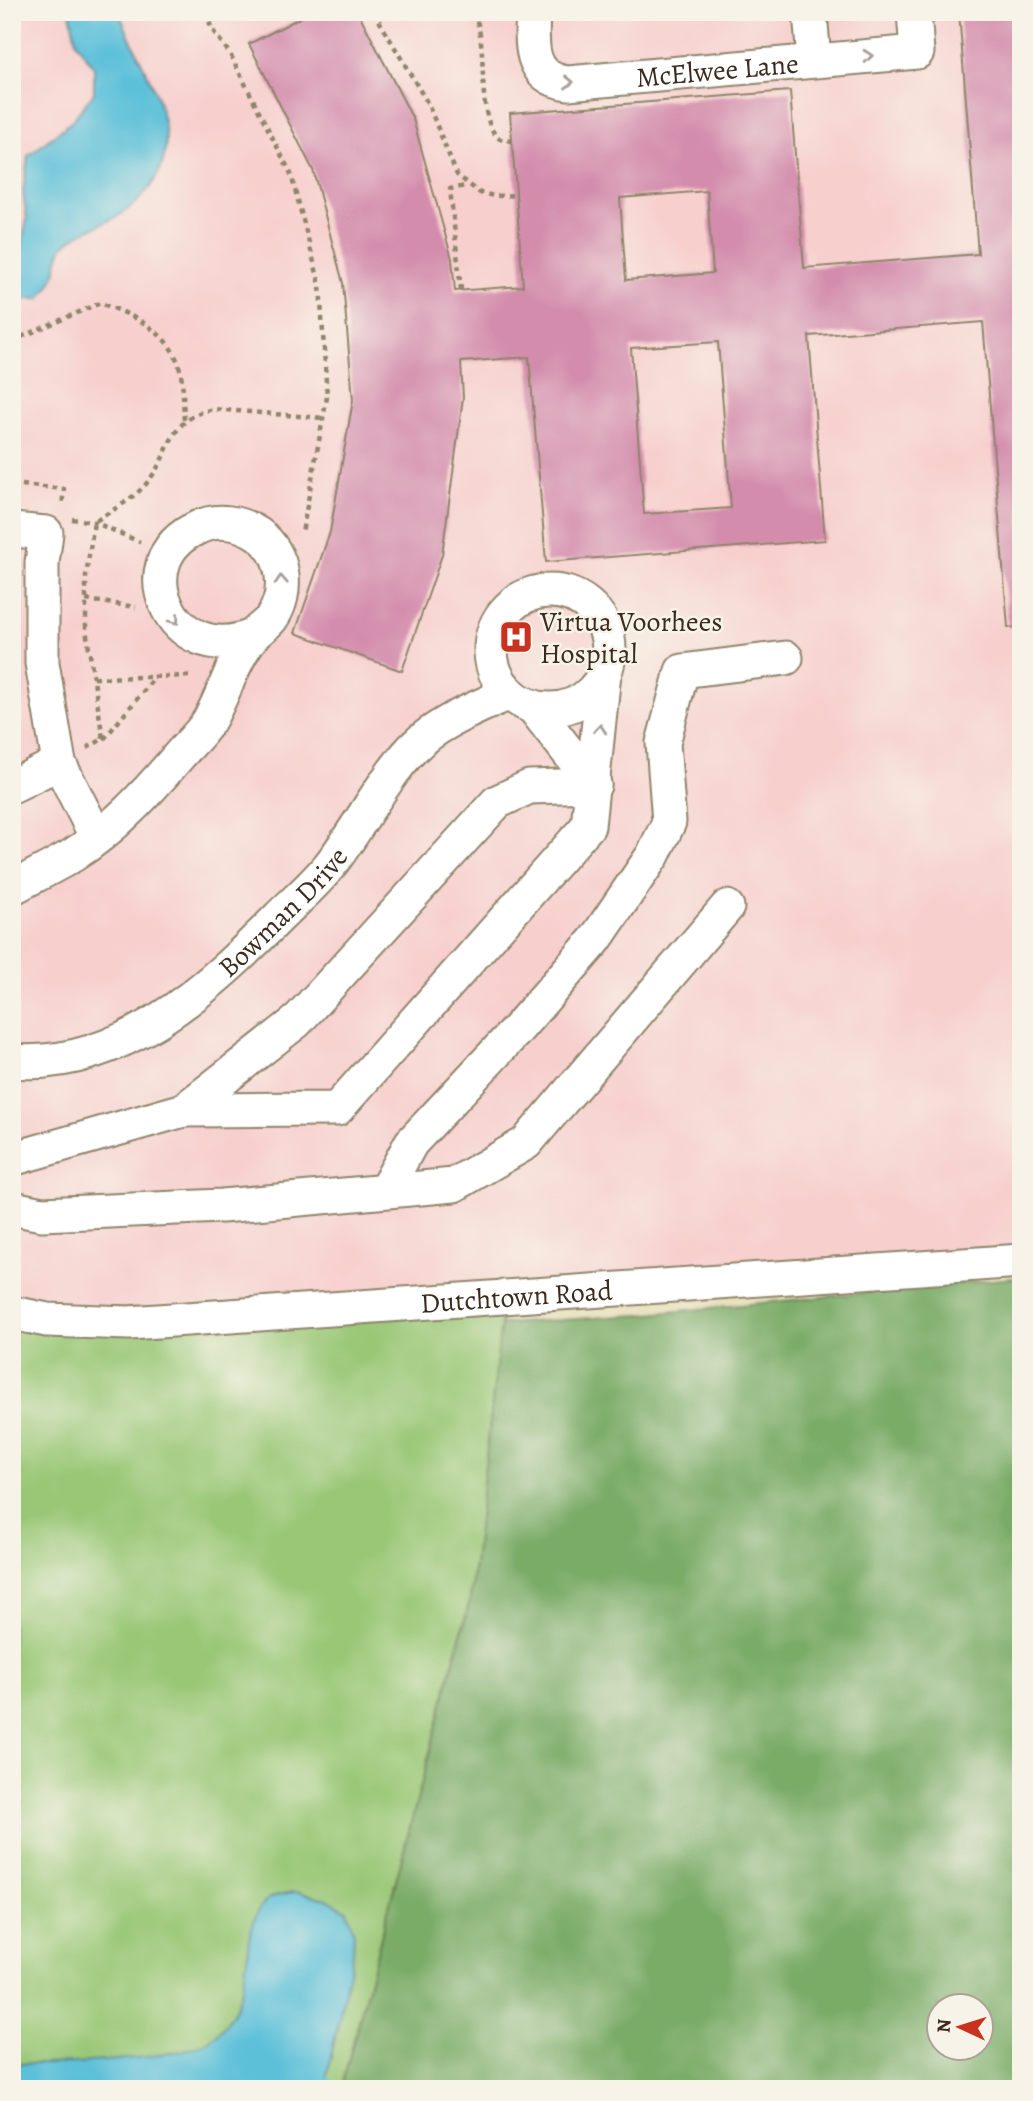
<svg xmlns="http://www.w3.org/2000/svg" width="1033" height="2101" viewBox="0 0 1033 2101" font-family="Alegreya,serif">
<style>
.built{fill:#f7d0ce}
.green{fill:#99c776;stroke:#6a784a;stroke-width:2}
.forest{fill:#7aac67;stroke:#5a6b42;stroke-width:2;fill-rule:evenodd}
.water{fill:#5bc0d9;stroke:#4b757c;stroke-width:2}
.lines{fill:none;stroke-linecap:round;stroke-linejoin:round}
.stream{stroke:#5bc0d9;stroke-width:10}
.building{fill:#d38cac;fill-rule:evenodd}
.minor-casing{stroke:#90846c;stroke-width:37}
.path{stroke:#90846c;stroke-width:4.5;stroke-dasharray:5 5;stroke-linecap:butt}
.minor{stroke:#fff;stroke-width:33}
.oneway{stroke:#a79f9a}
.labels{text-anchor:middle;stroke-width:5;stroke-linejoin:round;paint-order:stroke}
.street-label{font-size:28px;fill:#3b2a1e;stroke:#f7f3e8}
.poi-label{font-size:28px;fill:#3b2a1e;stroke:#f7f3e8;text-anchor:start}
</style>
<rect width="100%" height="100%" fill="#f7f3e8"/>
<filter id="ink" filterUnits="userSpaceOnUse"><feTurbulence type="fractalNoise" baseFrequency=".0143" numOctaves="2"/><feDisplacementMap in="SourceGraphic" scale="14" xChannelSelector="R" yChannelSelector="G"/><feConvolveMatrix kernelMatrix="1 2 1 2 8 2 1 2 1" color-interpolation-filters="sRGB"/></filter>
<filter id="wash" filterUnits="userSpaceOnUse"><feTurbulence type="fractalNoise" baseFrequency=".00686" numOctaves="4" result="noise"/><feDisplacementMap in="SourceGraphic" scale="28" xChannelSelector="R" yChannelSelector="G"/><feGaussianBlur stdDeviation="1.57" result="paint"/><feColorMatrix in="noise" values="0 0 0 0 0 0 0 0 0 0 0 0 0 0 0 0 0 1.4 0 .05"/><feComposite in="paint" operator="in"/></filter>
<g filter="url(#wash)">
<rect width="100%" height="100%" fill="#e6dfba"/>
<!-- built -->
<polygon class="built" points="12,12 1021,12 1021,1261 12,1313"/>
<!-- green -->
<polygon class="green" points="504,1297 470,1600 341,2089 12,2089 12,1313"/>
<!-- forest -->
<path class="forest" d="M1021 1277V2089H341L470 1600 501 1324 639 1315ZM939 2007H981V2048H939Z"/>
<!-- water -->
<g class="water">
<path d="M70 12H119C147 84 206 152 124 212 105 226 81 229 64 246 56 255 58 271 52 281 49 287 44 293 40 299H22L12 289 27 219 23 193 28 156 71 122 94 93V68L76 42Z"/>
<path d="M297 1892 327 1899 347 1910 354 1933 353 1953 324 2089H12V2063C47 2067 182 2059 208 2041 263 2003 234 1932 266 1901 274 1894 286 1893 297 1892Z"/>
</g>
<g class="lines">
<!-- stream -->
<polyline class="stream" points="315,2078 340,2089"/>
</g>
<g id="blocks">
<!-- building -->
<path class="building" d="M311 12H358L413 119 452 259 455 291 523 286 510 113 790 91 804 268 978 254 959 12H1021V630L1008 627 983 322 809 336 825 540 546 562 529 357 461 362 463 398 442 555 402 671 295 633 330 532 353 400 343 283 313 170 249 44ZM707 191 713 273 626 280 620 198ZM718 342 731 508 644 514 631 348Z"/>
</g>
</g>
<g filter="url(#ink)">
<use href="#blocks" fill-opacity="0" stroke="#90846c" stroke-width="2"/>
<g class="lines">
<defs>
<g id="minor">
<path id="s1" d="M533 12C531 45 529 78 568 83L917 52 914 12"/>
<polyline points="810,12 814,60"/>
<polyline points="12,530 46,533 42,563 42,663 59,763 96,836"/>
<circle cx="550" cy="650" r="59"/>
<polyline points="533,707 594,785"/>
<polyline points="12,786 59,763"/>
<path d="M12 888C32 877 53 867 73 855 113 830 147 793 177 758 187 746 200 735 208 722 223 698 234 657 252 637 257 630 265 626 271 619 290 593 285 553 258 534 240 522 217 518 197 528 124 560 171 669 252 636"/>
<path id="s2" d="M12 1061C120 1070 208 989 278 918 295 901 315 884 330 865 359 828 381 782 413 748 438 722 477 708 509 693"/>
<polyline points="184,1110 296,1022 497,802 529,787 594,785"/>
<polyline points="12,1159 184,1110 337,1109 588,826 604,673"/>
<polyline points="385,1191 411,1143 515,1032 595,940 653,855 669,822 663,743 682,671 786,658"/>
<polyline points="12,1208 42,1214 222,1206 454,1185 526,1143 727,907"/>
<path id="s3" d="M12 1313 47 1320 129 1323 1021 1261"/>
</g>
</defs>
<!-- minor casing -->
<use href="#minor" class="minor-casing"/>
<!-- path -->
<g class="path">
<polyline points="207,12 211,28 230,54 291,174 320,285 327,397 302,533"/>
<polyline points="374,12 428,104 457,175 480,193 495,196 516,195"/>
<path d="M473 12C491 43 473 120 500 139L512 141"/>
<polyline points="461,290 450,189 466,186"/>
<path d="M12 341 100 303C131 314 169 331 179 366 184 383 183 404 184 421"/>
<polyline points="12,484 64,489 62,506"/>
<polyline points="72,519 94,522 140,542"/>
<polyline points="86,600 136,607"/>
<polyline points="94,678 194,676"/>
<polyline points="104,739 156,676"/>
<path d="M87 748 103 739 86 629V576L94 522C114 509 136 498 150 479 173 448 168 419 213 409L323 418"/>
</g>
<!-- minor -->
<use href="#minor" class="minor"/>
</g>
<!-- one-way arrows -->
<defs><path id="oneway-chevron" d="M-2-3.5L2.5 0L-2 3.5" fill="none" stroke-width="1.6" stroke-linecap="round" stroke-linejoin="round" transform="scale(1.75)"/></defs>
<g class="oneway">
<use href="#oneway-chevron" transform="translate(868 56) rotate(-5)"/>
<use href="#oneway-chevron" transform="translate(569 82) rotate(1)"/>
<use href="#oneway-chevron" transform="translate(281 580) rotate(-93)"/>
<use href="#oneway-chevron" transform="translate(175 620) rotate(52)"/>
<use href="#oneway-chevron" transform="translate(600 729) rotate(-85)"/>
</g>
</g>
<!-- icons -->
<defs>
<symbol id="hospital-square" viewBox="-11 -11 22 22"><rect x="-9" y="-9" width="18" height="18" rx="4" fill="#c8321e" stroke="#f7f3e8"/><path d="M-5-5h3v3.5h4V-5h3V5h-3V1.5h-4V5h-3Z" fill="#fff"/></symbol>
</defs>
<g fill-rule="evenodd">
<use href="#hospital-square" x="497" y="618" width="38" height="38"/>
</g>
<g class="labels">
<!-- street labels -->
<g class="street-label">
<text dy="10" stroke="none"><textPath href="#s1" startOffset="240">McElwee Lane</textPath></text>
<text dy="10" stroke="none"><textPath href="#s2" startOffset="320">Bowman Drive</textPath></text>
<text dy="10" stroke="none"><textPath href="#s3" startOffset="506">Dutchtown Road</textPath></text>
</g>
<!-- poi labels -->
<g class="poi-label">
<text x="540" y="631">Virtua Voorhees<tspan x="540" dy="32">Hospital</tspan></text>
</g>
</g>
<!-- margin -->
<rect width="1033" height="2101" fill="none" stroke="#f7f3e8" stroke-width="42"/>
<!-- north arrow -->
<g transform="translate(960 2027) rotate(274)"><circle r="33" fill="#f7f3e8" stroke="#aca397" stroke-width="2"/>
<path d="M0-5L12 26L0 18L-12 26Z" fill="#c8321e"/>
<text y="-10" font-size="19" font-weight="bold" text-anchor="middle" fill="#3b2a1e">N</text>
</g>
</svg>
